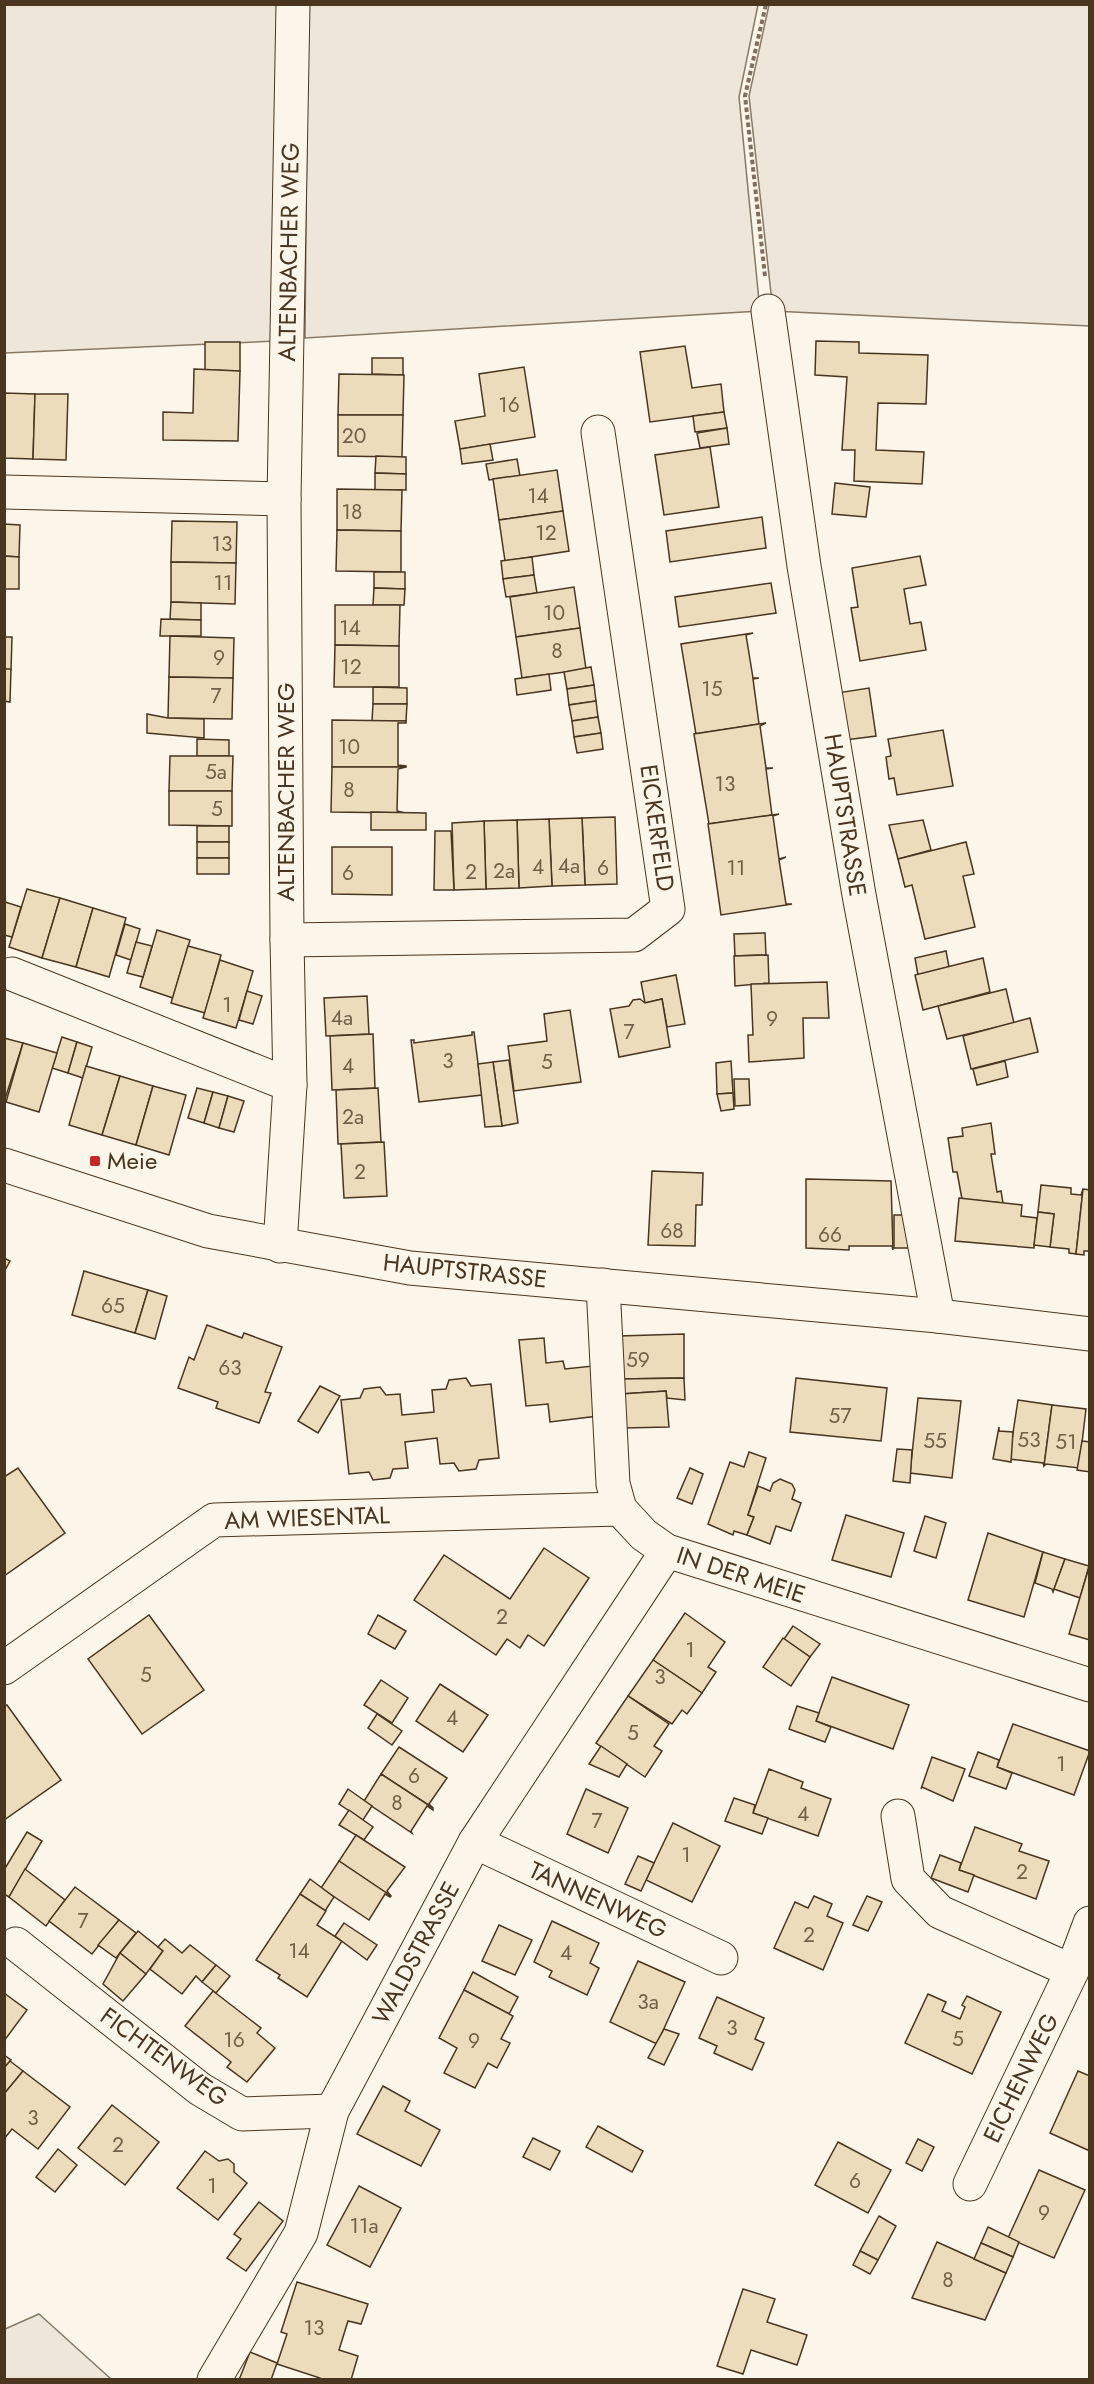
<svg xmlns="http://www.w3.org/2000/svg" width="1094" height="2384" viewBox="0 0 1094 2384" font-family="Jost,sans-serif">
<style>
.green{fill:#ede6d9;stroke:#887966;stroke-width:1.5}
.building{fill:#ecdcbc;stroke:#4a3520;stroke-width:1.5}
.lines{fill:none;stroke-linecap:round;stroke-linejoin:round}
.minor-casing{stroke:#4a3520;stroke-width:35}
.major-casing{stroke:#4a3520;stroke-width:35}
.path{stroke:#7f6f5c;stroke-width:4;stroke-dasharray:4.5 3;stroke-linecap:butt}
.minor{stroke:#fbf6e9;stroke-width:33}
.major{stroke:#fbf6e9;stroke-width:33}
.poi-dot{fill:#c62828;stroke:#fbf6e9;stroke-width:2}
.labels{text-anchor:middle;stroke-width:4.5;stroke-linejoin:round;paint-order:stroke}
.number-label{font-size:21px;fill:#725f47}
.street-label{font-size:24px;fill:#4a3520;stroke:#fbf6e9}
.poi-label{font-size:24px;fill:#4a3520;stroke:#fbf6e9;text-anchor:start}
</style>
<rect width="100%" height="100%" fill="#fbf6e9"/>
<!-- green -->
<g class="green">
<polygon points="4,5 277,5 276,341 5,353"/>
<polygon points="308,5 758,5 739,97 760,311 305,338"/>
<polygon points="769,5 1089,5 1089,326 773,311 749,96"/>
<polygon points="39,2314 111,2379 5,2379 5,2329"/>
</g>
<!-- building -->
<g class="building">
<polygon points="816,341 859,342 859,353 928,355 926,404 878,403 876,450 924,452 922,484 854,481 855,450 842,450 847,377 815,375"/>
<polygon points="205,342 240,342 240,371 205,370"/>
<polygon points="685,346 692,388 721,384 724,412 650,422 640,352"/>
<polygon points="372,358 403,358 403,375 372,374"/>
<polygon points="524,367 535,437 460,449 455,421 485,416 479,374"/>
<polygon points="194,369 240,371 238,441 163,440 163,412 193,413"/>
<polygon points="339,374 404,375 403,415 338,415"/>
<polygon points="4,393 35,394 33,459 4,458"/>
<polygon points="35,394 68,394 66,460 33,459"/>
<polygon points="724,412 727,428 695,432 693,416"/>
<polygon points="338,415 403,415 402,457 338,456"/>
<polygon points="727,428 729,444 700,448 697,433"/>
<polygon points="490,444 493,460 462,464 460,449"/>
<polygon points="710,447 719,507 664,515 655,455"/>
<polygon points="376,456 406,457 406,474 375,473"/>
<polygon points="517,459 520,476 489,480 486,464"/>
<polygon points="557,470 563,511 499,520 493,479"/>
<polygon points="375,473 406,474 406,490 375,490"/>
<polygon points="835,483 870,487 866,517 832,514"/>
<polygon points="337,489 402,490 401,531 337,530"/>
<polygon points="563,511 569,551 505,561 499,520"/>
<polygon points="762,517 766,548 670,562 666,531"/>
<polygon points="172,521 237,522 236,563 171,562"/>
<polygon points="4,524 20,525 19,557 4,556"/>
<polygon points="337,530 401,531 401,572 336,571"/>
<polygon points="4,556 19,557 19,589 4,589"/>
<polygon points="920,556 926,585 904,589 910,624 921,622 926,650 860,661 851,608 858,607 852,568"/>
<polygon points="532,557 534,575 503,579 501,561"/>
<polygon points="171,562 236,563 235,604 171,602"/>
<polygon points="374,572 405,572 405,589 374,588"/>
<polygon points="534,575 537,593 506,597 503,579"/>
<polygon points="771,583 776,613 679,627 675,597"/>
<polygon points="574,587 580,628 516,637 510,597"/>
<polygon points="374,588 405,589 404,605 373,605"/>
<polygon points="171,602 201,603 201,620 170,619"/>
<polygon points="335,605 400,605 399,646 335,645"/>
<polygon points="161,619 201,620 201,636 160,636"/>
<polygon points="580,628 586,669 522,678 516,637"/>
<polygon points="753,633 746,635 753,678 759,678 753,679 759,724 696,734 681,644"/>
<polygon points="170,636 234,638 233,678 169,677"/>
<polygon points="4,637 12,637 11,670 4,669"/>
<polygon points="335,645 399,646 399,687 334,687"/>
<polygon points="591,667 594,685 567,689 564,672"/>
<polygon points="4,669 11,669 10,702 4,701"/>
<polygon points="549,674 551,690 517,695 515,679"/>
<polygon points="169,677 233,678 232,719 168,718"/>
<polygon points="594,685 596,701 569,705 567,689"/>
<polygon points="373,687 407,688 407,704 373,704"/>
<polygon points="869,688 876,736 845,740 837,693"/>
<polygon points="596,701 598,717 572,721 569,705"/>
<polygon points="373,704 407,704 406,721 372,721"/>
<polygon points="147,714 168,718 204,719 204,738 147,733"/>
<polygon points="598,717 601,733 574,737 572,721"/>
<polygon points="332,720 406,721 406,723 398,723 398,765 406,766 406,767 332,767"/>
<polygon points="766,723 760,726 766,768 773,768 766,769 772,815 709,824 694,734"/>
<polygon points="943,730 953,786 897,795 894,778 889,779 886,757 891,756 888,739"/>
<polygon points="601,733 603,749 577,753 574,737"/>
<polygon points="197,739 229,740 229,756 197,756"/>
<polygon points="170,756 233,756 232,791 169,791"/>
<polygon points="332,767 406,767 398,769 397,811 405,813 331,812"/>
<polygon points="169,791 232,791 232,826 169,825"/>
<polygon points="371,812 426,813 426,830 371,830"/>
<polygon points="779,814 773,816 779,859 786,857 779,860 786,904 792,904 721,915 708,824"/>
<polygon points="615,817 617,884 585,885 582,818"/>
<polygon points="582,818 585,885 552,886 549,819"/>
<polygon points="549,819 552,886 519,888 517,820"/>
<polygon points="517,820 519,888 486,889 484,821"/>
<polygon points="923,820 931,850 898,859 889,825"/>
<polygon points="484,821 486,889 454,890 452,823"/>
<rect x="197" y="826" width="32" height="16"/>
<polygon points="435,831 451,831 454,890 434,890"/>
<rect x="197" y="842" width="32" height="16"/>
<polygon points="966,842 974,874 963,876 975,927 925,939 912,885 905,887 898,859"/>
<polygon points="332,847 392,847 392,895 332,894"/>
<rect x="197" y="858" width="32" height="16"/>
<polygon points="27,889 60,898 42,958 9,947"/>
<polygon points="60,898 93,908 76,967 42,958"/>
<polygon points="5,902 21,907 12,937 4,935"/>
<polygon points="93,908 126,918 109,977 76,967"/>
<polygon points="125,924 140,929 131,960 116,955"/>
<polygon points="157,930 190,940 173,998 140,987"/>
<polygon points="765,933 766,955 735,956 734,934"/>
<polygon points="136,942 152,946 143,977 127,973"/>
<polygon points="188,946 221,955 205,1013 171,1003"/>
<polygon points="946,951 949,967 918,975 915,958"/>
<polygon points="768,955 769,983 735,986 734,956"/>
<polygon points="983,958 990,992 923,1010 915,975"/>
<polygon points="220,960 253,971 236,1028 203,1018"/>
<polygon points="676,975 685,1024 667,1027 662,999 645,1003 641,982"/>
<polygon points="827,982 829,1018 803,1018 804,1058 749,1062 748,1035 753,1035 751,984"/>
<polygon points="1006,989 1014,1023 947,1039 938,1006"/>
<polygon points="247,991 262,996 253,1024 239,1020"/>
<polygon points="367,996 369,1034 326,1036 324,998"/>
<polygon points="640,999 645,1003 662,999 670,1047 619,1057 610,1009 629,1006 633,1000"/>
<polygon points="570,1010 581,1082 514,1091 508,1046 547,1041 544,1014"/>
<polygon points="1030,1018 1038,1052 971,1069 963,1036"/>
<polygon points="472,1032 474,1032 482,1095 419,1102 411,1040 414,1040 414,1043 472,1035"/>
<polygon points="373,1034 375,1088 332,1090 330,1036"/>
<polygon points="62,1037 77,1042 68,1073 52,1068"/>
<polygon points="4,1038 23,1043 4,1102"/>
<polygon points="77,1042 92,1047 83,1078 68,1073"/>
<polygon points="23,1043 57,1053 39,1112 6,1102"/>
<polygon points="509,1060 518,1123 502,1126 493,1062"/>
<polygon points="731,1061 733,1093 717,1094 716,1063"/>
<polygon points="1005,1061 1008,1077 977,1085 973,1069"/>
<polygon points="493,1062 502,1126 485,1127 478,1064"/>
<polygon points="86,1066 120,1076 102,1135 69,1125"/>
<polygon points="120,1076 153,1086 136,1145 102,1135"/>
<polygon points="734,1079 749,1079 750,1105 735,1106"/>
<polygon points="153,1086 186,1095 169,1155 136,1145"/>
<polygon points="197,1088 213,1092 204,1123 188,1118"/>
<polygon points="378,1088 381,1142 338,1144 336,1090"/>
<polygon points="213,1092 228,1096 219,1128 204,1123"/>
<polygon points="733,1093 734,1109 721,1111 717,1094"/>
<polygon points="228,1096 244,1101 234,1132 219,1128"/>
<polygon points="991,1123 995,1154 991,1154 997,1192 1001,1191 1003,1203 962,1199 957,1172 953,1172 948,1138 963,1136 962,1128"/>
<polygon points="384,1142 387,1196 344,1198 341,1144"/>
<polygon points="652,1171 703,1173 702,1205 696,1205 695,1246 648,1245"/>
<polygon points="806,1179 891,1181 893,1250 892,1246 849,1246 849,1250 806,1248"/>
<polygon points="1041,1185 1071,1188 1071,1194 1081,1195 1083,1189 1076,1254 1069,1253 1069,1249 1050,1247 1054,1214 1038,1212"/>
<polygon points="1083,1189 1090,1190 1090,1251 1084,1251 1084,1255 1076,1254"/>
<polygon points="959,1198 1022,1205 1021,1216 1037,1218 1034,1248 955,1241"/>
<polygon points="1038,1212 1054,1214 1050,1247 1034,1245"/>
<polygon points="894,1215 908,1215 913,1248 894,1248"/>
<polygon points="4,1258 10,1261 4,1272"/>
<polygon points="84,1271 148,1290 135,1333 72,1315"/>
<polygon points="148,1290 167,1296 155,1339 135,1333"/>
<polygon points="207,1325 242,1338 244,1333 282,1347 265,1392 271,1393 259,1423 216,1408 218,1402 178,1388 189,1357 194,1360"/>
<polygon points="684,1334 684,1378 619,1379 619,1336"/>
<polygon points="544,1338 546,1363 563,1361 565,1369 593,1366 598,1416 550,1422 548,1404 526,1406 519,1340"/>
<polygon points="466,1378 471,1386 491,1384 499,1458 479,1460 476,1469 459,1471 454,1463 440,1464 437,1438 405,1442 408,1468 393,1469 390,1478 373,1480 369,1472 349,1474 341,1400 360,1398 364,1389 380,1387 386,1395 400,1394 402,1415 434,1412 432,1390 446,1389 449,1380"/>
<polygon points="684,1378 685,1400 667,1398 666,1391 621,1394 619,1379"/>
<polygon points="796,1378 887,1388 881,1441 790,1432"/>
<polygon points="320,1386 340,1396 318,1433 298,1421"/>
<polygon points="666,1391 669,1427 623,1428 621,1394"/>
<polygon points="918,1398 961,1401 952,1478 910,1473"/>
<polygon points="1018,1400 1052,1405 1044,1466 1043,1463 1009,1459"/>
<polygon points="1052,1405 1086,1409 1079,1468 1046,1464 1044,1466"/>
<polygon points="999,1427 999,1431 1013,1432 1011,1462 993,1459"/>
<polygon points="1082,1441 1090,1442 1090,1472 1077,1470"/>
<polygon points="897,1449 912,1450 910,1483 893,1481"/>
<polygon points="749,1452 766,1458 748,1515 754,1517 747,1535 734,1531 733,1535 708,1524 730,1462 744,1467"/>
<polygon points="18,1468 65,1533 4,1576 4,1477"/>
<polygon points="690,1468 703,1474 692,1504 677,1498"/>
<polygon points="780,1479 792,1484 795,1490 792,1499 801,1503 791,1531 776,1526 770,1544 747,1535 754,1517 748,1515 758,1486 770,1491 773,1483"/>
<polygon points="846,1515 904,1533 891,1577 832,1560"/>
<polygon points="925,1516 946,1523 936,1558 914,1551"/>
<polygon points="988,1533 1043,1552 1024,1617 968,1600"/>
<polygon points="544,1548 589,1578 544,1646 528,1635 520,1648 507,1639 496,1655 414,1600 444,1555 510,1599"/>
<polygon points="1043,1552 1065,1559 1053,1592 1052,1589 1035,1583"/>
<polygon points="1065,1559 1089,1566 1080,1598 1054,1589"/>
<polygon points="1090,1564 1090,1640 1069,1634"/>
<polygon points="685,1613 725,1642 708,1667 716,1672 702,1693 653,1660"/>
<polygon points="149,1615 204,1690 142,1734 88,1659"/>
<polygon points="378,1615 406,1631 395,1649 368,1634"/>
<polygon points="793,1626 820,1644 810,1657 784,1639"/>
<polygon points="783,1638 810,1657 791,1686 763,1667"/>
<polygon points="653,1660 702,1693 687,1714 682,1710 672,1724 628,1696"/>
<polygon points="832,1677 909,1705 893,1749 816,1721"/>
<polygon points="381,1680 408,1698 392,1723 364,1705"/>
<polygon points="440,1684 488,1715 463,1752 416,1721"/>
<polygon points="628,1696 669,1724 654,1746 662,1751 645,1777 596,1743"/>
<polygon points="7,1705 61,1780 4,1820 4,1707"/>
<polygon points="797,1706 819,1713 816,1721 831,1727 825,1742 789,1729"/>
<polygon points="377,1714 402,1731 392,1745 368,1728"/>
<polygon points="1013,1724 1090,1751 1074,1795 997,1767"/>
<polygon points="601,1746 627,1764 619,1777 589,1764"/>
<polygon points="399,1747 447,1778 429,1804 433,1808 381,1774"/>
<polygon points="978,1752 999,1760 997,1767 1012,1773 1006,1789 969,1776"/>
<polygon points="932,1757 965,1769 953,1801 922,1787 921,1789"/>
<polygon points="769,1769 803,1782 801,1788 831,1799 818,1836 753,1813"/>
<polygon points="381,1774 433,1808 433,1810 427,1806 411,1831 412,1833 364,1801"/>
<polygon points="348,1789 372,1806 363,1820 339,1804"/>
<polygon points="586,1789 628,1808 608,1853 567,1834"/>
<polygon points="734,1798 755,1805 753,1813 768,1818 762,1834 725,1821"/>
<polygon points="349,1810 373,1827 364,1840 339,1825"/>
<polygon points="673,1823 720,1846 692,1902 646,1880"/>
<polygon points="975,1827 1022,1844 1019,1851 1049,1861 1036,1899 959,1870"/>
<polygon points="27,1832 42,1841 9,1897 4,1894 4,1870"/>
<polygon points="356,1835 405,1867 387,1891 391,1896 339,1861"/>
<polygon points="940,1855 961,1863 959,1870 974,1875 968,1892 931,1878"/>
<polygon points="638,1856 654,1863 641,1891 625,1884"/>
<polygon points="339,1861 391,1896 390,1897 385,1894 369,1920 321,1888"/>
<polygon points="25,1869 65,1900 46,1926 9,1897"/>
<polygon points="310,1879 334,1897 325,1911 300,1894"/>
<polygon points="75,1887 119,1920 92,1954 49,1921"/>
<polygon points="300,1894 326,1911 317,1925 342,1941 307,1997 278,1978 280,1975 256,1960"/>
<polygon points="814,1896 832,1904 827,1916 843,1923 823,1970 774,1948 795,1902 808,1908"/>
<polygon points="867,1896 882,1902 868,1931 853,1925"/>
<polygon points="119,1920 136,1933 116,1958 98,1945"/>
<polygon points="552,1921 599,1943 590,1963 599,1968 587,1995 549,1977 552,1971 534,1962"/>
<polygon points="344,1923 377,1945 367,1960 335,1936"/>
<polygon points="499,1925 532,1940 515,1975 482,1961"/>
<polygon points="138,1931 163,1951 146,1974 120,1953"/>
<polygon points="165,1939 182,1953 190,1945 216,1965 202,1982 196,1976 182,1994 150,1969 163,1951 158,1947"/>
<polygon points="120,1953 146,1974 123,2001 103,1984"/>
<polygon points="638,1961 685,1982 657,2044 610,2022"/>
<polygon points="216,1965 230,1976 216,1993 202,1982"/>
<polygon points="473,1972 518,1997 509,2014 464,1990"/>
<polygon points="464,1990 513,2016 501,2039 510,2043 497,2068 488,2063 475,2088 444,2073 457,2048 439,2038"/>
<polygon points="213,1991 261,2028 257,2033 275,2048 247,2082 227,2067 231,2062 185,2026"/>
<polygon points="4,1993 27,2010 4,2041"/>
<polygon points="928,1994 946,2002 942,2011 960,2019 965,2007 962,2005 967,1996 1001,2012 972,2074 905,2043"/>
<polygon points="717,1997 764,2018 755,2039 764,2043 752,2070 714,2053 717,2046 699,2038"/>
<polygon points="664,2029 679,2034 664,2065 648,2058"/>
<polygon points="4,2055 11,2060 4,2068"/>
<polygon points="10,2061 23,2071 4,2094 4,2068"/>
<polygon points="23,2071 70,2107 38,2149 12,2129 4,2139 4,2094"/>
<polygon points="1078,2071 1090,2076 1090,2151 1050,2133"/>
<polygon points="383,2086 410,2101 405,2111 440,2130 421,2166 357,2134"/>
<polygon points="112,2105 159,2142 125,2185 78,2148"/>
<polygon points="598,2126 643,2151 632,2172 586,2147"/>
<polygon points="533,2138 560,2151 550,2170 523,2157"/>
<polygon points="918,2139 934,2147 922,2171 906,2163"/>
<polygon points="838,2142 891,2170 868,2213 815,2185"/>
<polygon points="58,2149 77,2165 55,2192 36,2177"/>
<polygon points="205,2151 219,2161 228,2159 234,2164 234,2172 247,2183 218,2220 177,2188"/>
<polygon points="1039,2170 1085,2190 1054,2258 1008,2238"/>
<polygon points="359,2186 401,2208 370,2267 327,2245"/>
<polygon points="259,2202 283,2221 246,2271 227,2258 241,2239 234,2234"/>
<polygon points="879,2216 896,2226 878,2260 860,2251"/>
<polygon points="988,2227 1019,2242 1013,2257 981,2243"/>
<polygon points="937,2242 1006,2273 985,2320 912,2298"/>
<polygon points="981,2243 1013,2257 1006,2273 974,2259"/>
<polygon points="860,2251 878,2260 870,2274 853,2265"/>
<polygon points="297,2282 368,2304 361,2324 348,2321 339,2350 358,2356 351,2380 320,2380 320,2378 277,2364 287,2334 281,2332"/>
<polygon points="743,2289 775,2299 767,2322 807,2335 797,2365 751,2350 743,2374 717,2366"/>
<polygon points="250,2352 277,2363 271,2380 239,2380"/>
</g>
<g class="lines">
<defs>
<g id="minor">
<polyline points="768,311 804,566 859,895 938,1316"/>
<polyline points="4,492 284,499"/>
<polyline points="287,940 634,935 668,909 598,432"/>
<polyline points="12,974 290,1085"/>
<polyline points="280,1246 290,1085 287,940 284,499 293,4"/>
<polyline points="603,1285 613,1484 620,1509 644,1535 667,1551 1090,1685"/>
<polyline points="4,1668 214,1520 620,1509"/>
<polyline points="898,1816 908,1879 940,1912 1072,1971 1090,1923"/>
<polyline points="475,1842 721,1958"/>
<polyline points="16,1944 200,2089 242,2114 332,2111"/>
<polyline points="970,2184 1072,1971"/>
<polyline points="214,2380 301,2233 332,2111 475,1842 667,1551"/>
</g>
<polyline id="major" points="4,1165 208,1231 410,1268 938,1316 1090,1334"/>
</defs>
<!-- minor casing -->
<use href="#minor" class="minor-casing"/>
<!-- major casing -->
<use href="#major" class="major-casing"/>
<!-- path -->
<polyline class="path" points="765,276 745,96 766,4"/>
<!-- minor -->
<use href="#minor" class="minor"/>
<!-- major -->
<use href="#major" class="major"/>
</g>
<!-- markers -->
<rect class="poi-dot" x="89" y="1155" width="12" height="12" rx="3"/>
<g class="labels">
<!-- number labels -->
<g class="number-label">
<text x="509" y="412">16</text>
<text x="354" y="443">20</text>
<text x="538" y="503">14</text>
<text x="352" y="519">18</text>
<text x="546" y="540">12</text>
<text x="222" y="551">13</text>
<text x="223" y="590">11</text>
<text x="554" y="620">10</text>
<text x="350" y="635">14</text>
<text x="557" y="658">8</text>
<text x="219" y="665">9</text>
<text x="351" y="674">12</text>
<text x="712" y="696">15</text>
<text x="216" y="703">7</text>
<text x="349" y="754">10</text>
<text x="216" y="779">5a</text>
<text x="725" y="791">13</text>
<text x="349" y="797">8</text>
<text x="217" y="816">5</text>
<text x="569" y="873">4a</text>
<text x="538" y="874">4</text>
<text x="603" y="875">6</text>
<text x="736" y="875">11</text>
<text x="504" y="878">2a</text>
<text x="471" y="879">2</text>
<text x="348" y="880">6</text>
<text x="227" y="1012">1</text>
<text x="342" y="1025">4a</text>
<text x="772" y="1026">9</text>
<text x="629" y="1039">7</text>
<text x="448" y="1068">3</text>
<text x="547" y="1069">5</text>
<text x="348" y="1073">4</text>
<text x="353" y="1124">2a</text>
<text x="360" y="1179">2</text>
<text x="672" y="1238">68</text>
<text x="830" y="1242">66</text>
<text x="113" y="1313">65</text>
<text x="638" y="1367">59</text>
<text x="230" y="1375">63</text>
<text x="840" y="1423">57</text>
<text x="1029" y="1447">53</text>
<text x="935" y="1448">55</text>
<text x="1066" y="1449">51</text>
<text x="502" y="1624">2</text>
<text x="690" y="1657">1</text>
<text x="146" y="1682">5</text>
<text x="660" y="1684">3</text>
<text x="452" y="1725">4</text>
<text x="633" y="1740">5</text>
<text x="1061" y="1771">1</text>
<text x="414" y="1783">6</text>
<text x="397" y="1810">8</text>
<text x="803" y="1821">4</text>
<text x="597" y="1828">7</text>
<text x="686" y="1862">1</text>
<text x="1022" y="1879">2</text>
<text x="83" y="1928">7</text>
<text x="809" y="1942">2</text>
<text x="299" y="1958">14</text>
<text x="566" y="1960">4</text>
<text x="648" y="2009">3a</text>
<text x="732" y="2035">3</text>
<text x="958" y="2046">5</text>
<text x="234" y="2047">16</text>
<text x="474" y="2048">9</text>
<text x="33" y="2125">3</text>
<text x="118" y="2152">2</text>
<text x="855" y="2188">6</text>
<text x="212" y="2193">1</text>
<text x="1044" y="2220">9</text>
<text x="364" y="2233">11a</text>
<text x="948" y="2287">8</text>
<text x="314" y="2335">13</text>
</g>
<!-- street labels -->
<g class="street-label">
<text transform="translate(289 252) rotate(-89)" y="8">ALTENBACHER WEG</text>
<text transform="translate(286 792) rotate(-90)" y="8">ALTENBACHER WEG</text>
<text transform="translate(845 815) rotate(81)" y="8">HAUPTSTRASSE</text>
<text transform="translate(657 828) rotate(82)" y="8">EICKERFELD</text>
<text transform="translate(465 1271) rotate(6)" y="8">HAUPTSTRASSE</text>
<text transform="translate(307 1518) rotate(-2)" y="8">AM WIESENTAL</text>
<text transform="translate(741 1575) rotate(18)" y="8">IN DER MEIE</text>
<text transform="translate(598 1900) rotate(25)" y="8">TANNENWEG</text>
<text transform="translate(416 1953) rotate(-62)" y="8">WALDSTRASSE</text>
<text transform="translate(164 2057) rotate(36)" y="8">FICHTENWEG</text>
<text transform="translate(1021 2078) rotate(-64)" y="8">EICHENWEG</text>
</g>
<!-- poi labels -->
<g class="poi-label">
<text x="107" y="1169">Meie</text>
</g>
</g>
<!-- border -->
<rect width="1094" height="2384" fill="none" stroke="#4a3520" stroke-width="12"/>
</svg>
